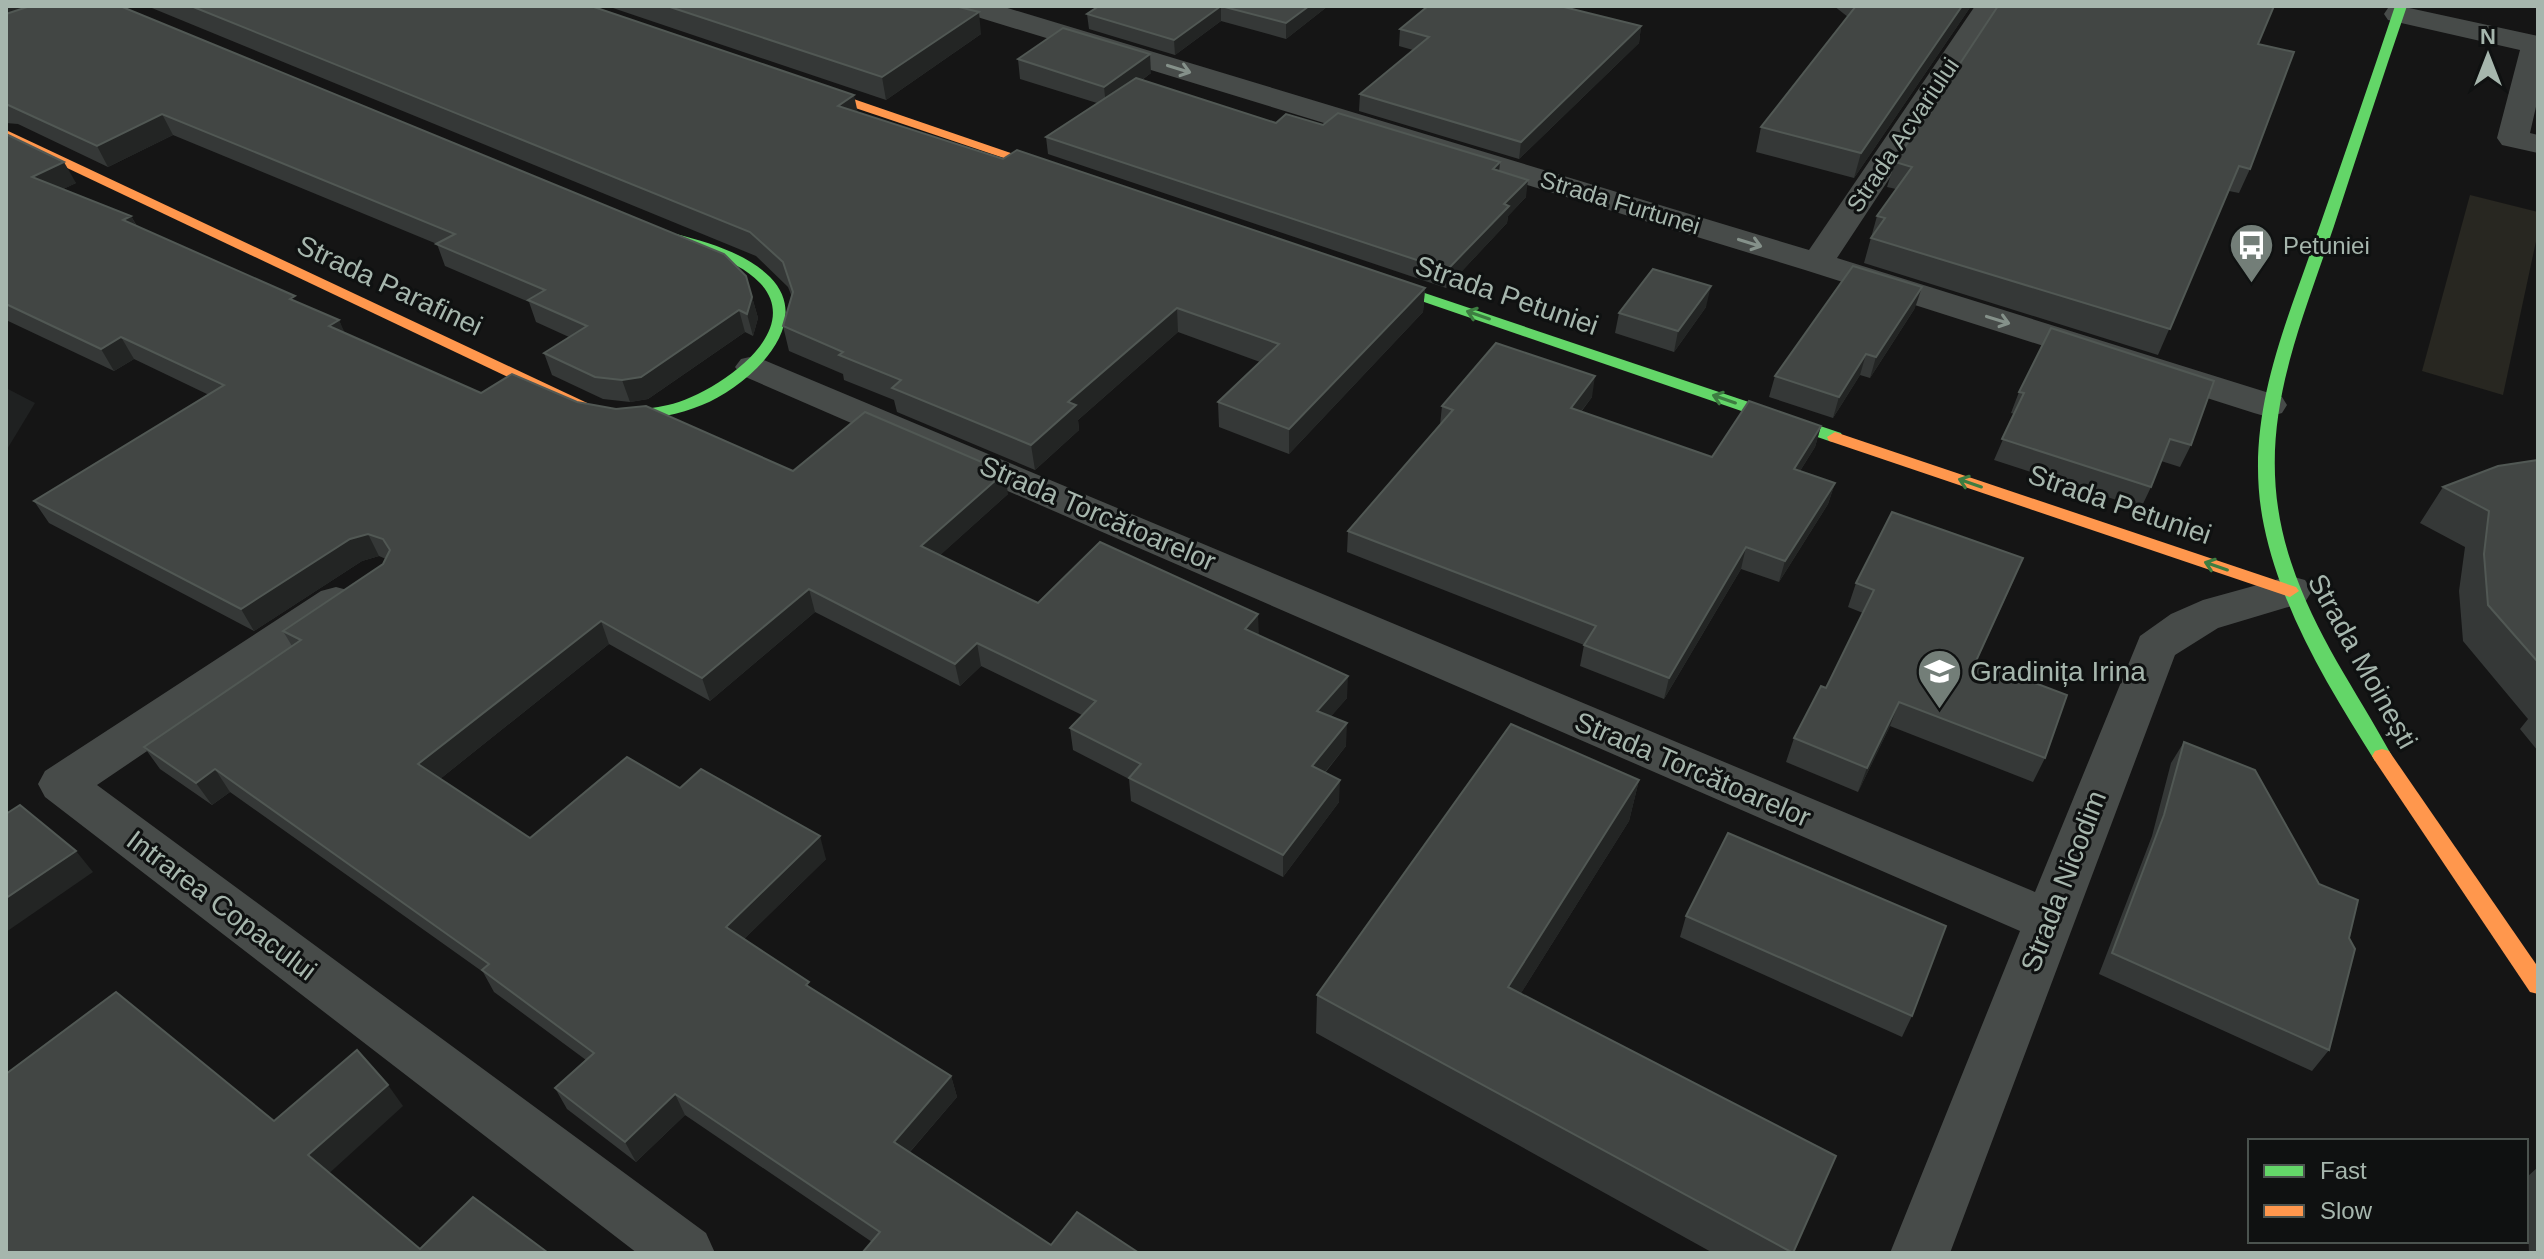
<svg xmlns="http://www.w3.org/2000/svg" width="2544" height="1259" viewBox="0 0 2544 1259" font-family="Helvetica,sans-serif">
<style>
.built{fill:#1f2121}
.green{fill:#282721}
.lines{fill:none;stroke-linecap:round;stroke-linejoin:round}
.street{fill:#474b49;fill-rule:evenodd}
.fast{fill:#63d668;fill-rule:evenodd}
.slow{fill:#ff974d;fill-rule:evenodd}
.wall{fill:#353837}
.shaded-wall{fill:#232524}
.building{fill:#424644;stroke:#515854;stroke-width:2}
.oneway{stroke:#85918a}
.oneway2{stroke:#3d7d41}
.labels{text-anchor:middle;stroke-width:6;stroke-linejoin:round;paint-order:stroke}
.far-street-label{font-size:24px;fill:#a6b6ad;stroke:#0f1111}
.far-poi-label{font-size:24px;fill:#a6b6ad;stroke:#0f1111;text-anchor:start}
.street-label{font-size:28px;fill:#a6b6ad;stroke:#0f1111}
.poi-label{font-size:28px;fill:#a6b6ad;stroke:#0f1111;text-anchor:start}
</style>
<rect width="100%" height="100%" fill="#151515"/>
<!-- built -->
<polygon class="built" points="6,388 35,403 6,451"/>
<!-- green -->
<polygon class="green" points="2470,195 2538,212 2538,232 2503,395 2422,371"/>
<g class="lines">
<!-- street -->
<g class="street">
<polygon points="957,6 1001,6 1809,250 1975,6 2003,6 1837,258 2282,397 2287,405 2282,413 2268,417 2254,413 1805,270 961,12"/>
<polygon points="2400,6 2538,36 2538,98 2530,133 2538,135 2538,153 2502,145 2497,138 2520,50 2388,20 2384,14 2388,8"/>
<polygon points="754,356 2035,892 2140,636 2171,614 2203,600 2290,576 2305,580 2312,591 2305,602 2218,628 2175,655 1950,1253 1890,1253 2020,931 741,375 735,367 741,359"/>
<polygon points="336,587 351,591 358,602 351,613 97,785 706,1233 715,1253 637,1253 45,797 38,784 45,771 321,591"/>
</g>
<!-- fast -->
<g class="fast">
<path d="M2395 6H2407C2382 79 2358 152 2334 226 2295 342 2250 438 2291 562 2315 635 2356 690 2392 756L2389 761H2375C2329 688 2282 612 2264 526 2242 420 2285 328 2318 231 2344 156 2370 81 2395 6Z"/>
<path d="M676 234C707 242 746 253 770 277 817 325 747 387 702 405 668 419 625 424 588 415L586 412 588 409 594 407C619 410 643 411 668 405 710 396 808 334 760 283 737 259 701 252 671 241L669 238Z"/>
<polygon points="1368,274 1841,433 1843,437 1835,442 1829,441 1363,281 1363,275"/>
</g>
<!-- slow -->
<g class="slow">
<polygon points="796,82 804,82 1072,174 1070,177 1060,177 796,88"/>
<polygon points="6,130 600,409 602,412 594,417 588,415 6,139"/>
<polygon points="1835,432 2296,587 2299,591 2290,597 2284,595 1829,441 1827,437"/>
<polygon points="2382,749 2389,751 2538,967 2538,994 2530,992 2375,761 2372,756 2375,751"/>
</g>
</g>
<!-- wall -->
<g class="wall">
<polygon points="147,6 591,6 858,112 1003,159 1425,288 1423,312 1289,454 1219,427 1218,402 1260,362 1178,332 1078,420 1079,430 1035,470 897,412 894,400 844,380 843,374 789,351 783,326 792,297 788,287 756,256"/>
<polygon points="607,6 955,6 981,34 886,100"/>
<polygon points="1099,6 1328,6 1286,39 1221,21 1175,55 1089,29 1087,14"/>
<polygon points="1834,6 1971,6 1854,178 1756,152 1761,127 1848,17"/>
<polygon points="6,14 752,297 758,318 753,336 745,332 648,399 630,402 603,399 552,375 544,353 569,337 536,322 529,302 445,266 437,244 173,135 108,167 18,124 6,123"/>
<polygon points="1641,26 1639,43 1519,159 1359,111 1360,94 1413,50 1399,46 1400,29"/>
<polygon points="2258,44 2250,169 2239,193 2229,191 2158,355 1864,263 1877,216 1896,189 1887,187 1895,162"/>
<polygon points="1018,59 1151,73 1142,80 1276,123 1323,125 1500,162 1499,171 1526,197 1508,216 1507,223 1446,288 1048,154 1046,137 1097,103 1020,79"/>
<polygon points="6,134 76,183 63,189 131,216 137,226 299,303 339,320 344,333 481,393 577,402 793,471 1008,494 940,555 1038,603 1259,636 1347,698 1331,716 1346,746 1325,773 1339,802 1283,877 1131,801 1129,779 1073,750 1070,728 1082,715 981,666 960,686 815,612 710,701 609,644 440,779 530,838 680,788 826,859 744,939 810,987 951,1076 957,1097 910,1152 1051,1245 1139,1253 872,1242 685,1115 636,1162 567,1109 555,1088 586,1060 494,992 483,972 230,792 212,805 160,769 144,747 292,646 283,631 383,564 386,559 379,556 362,561 254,631 49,523 34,501 209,395 134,359 114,371 6,320"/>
<polygon points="1706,307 1674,352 1615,333 1619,313"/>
<polygon points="1915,308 1870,378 1860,375 1833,418 1769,397 1775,376"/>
<polygon points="2019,392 2191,445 2180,467 2161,461 2151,487 2141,508 1994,460 2014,414 2011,413"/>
<polygon points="1592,397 1581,412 1712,457 1821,426 1815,447 1800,471 1835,483 1828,504 1779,582 1741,569 1664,699 1580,666 1584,645 1347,552 1348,531 1440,425 1442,406"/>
<polygon points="2538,460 2538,751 2520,729 2528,719 2463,641 2459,591 2465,547 2420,523 2443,487"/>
<polygon points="2023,558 1976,662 2045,758 2033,782 1890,726 1858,792 1786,762 1794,738 1826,688 1863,613 1848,607 1856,583"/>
<polygon points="2184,742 2349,938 2329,1050 2312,1071 2099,974 2152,836 2171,763"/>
<polygon points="1639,780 1629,821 1521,993 1793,1253 1713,1253 1316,1033 1317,995"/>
<polygon points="1686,916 1912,1016 1902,1037 1680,937"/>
<polygon points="2538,1167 2538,1253 2529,1253 2526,1178"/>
</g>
<!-- shaded-wall -->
<g class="shaded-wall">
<polygon points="6,6 27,6 6,14"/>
<polygon points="1221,6 1221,21 1175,55 1174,40"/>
<polygon points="1309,6 1328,6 1286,39 1286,23"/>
<polygon points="1962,6 1971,6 1854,178 1861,153"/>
<polygon points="979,12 981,34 886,100 882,77"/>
<polygon points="1641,26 1639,43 1519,159 1521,142"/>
<polygon points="1150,54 1151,73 1106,106 1104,87"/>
<polygon points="854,95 859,118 838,106"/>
<polygon points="162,114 173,135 108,167 97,146"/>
<polygon points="64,162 76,183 44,198 32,177"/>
<polygon points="1500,162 1498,179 1493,169"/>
<polygon points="1528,180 1526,197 1508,216 1507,223 1446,288 1447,270 1504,204"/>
<polygon points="131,216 143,238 123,220"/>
<polygon points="1711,286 1706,307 1674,352 1678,331"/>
<polygon points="1922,287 1915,308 1870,378 1876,357"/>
<polygon points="1425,288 1423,312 1289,454 1289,429"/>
<polygon points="752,297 758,318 753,336 747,314"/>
<polygon points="1177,308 1178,332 1078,420 1079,430 1035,470 1031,445 1068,402"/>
<polygon points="739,310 745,332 648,399 630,402 622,380"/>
<polygon points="339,320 349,342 329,326"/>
<polygon points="121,337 134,359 114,371 101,349"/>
<polygon points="1866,354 1860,375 1833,418 1839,397"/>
<polygon points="1595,376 1592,397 1567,429 1571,408"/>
<polygon points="1821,426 1815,447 1788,490 1794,469"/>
<polygon points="1005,472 1008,494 926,568 921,546"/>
<polygon points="1835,483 1828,504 1779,582 1785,561"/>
<polygon points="368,534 379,556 362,561 254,631 241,609 350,539"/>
<polygon points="1746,547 1741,569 1664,699 1669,678"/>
<polygon points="2023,558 2013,582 1965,686 1976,661"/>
<polygon points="809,589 815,612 710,701 702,678"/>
<polygon points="1258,614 1259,637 1245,629"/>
<polygon points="601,621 609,644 430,787 418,764"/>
<polygon points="977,643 981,666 960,686 955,664"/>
<polygon points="1348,676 1347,698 1317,733 1317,711"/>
<polygon points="1899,702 1890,726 1858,792 1867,768"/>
<polygon points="1347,723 1346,746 1311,789 1312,766"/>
<polygon points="215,769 230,792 212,805 196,783"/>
<polygon points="1340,780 1339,802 1283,877 1283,855"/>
<polygon points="1639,780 1629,821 1501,1025 1508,987"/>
<polygon points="820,836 826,859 734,949 726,927"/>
<polygon points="76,851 93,872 6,932 6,898"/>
<polygon points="951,1076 957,1097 901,1162 894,1142"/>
<polygon points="388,1085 403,1106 325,1177 308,1155"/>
<polygon points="675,1094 685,1115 636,1162 625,1142"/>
</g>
<!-- building -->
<g class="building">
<polygon points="30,6 120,6 724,254 746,276 752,297 747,314 739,310 641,377 622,380 595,377 544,353 587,326 528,300 545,290 436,244 455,234 162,114 97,146 6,104 6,14"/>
<polygon points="191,6 591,6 854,95 838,106 1003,159 1017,150 1425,288 1289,429 1218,402 1279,344 1177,308 1068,402 1076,405 1031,445 892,388 901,380 839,355 843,352 783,326 793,292 783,262 750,232"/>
<polygon points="667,6 955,6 979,12 882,77"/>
<polygon points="1099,6 1309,6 1286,23 1221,6 1174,40 1087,14"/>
<polygon points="1428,6 1560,6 1641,26 1521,142 1360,94 1429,37 1400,29"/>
<polygon points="1856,6 1962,6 1861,153 1761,127"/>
<polygon points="1998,6 2274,6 2258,44 2294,52 2250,169 2239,166 2170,329 1871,238 1885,218 1877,216 1912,167 1895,162"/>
<polygon points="1063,28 1150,54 1104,87 1018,59"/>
<polygon points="1136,78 1276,123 1286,114 1323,125 1338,113 1500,162 1493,169 1528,180 1504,204 1509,206 1447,270 1046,137"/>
<polygon points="6,134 64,162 32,177 131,216 123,220 295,296 290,299 339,320 329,326 481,393 512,374 577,402 616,409 646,406 793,471 865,412 1005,472 921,546 1038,603 1100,542 1258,614 1245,629 1348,676 1317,711 1347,723 1312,766 1340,780 1283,855 1129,778 1141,764 1070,728 1096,701 977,643 955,664 809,589 702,678 601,621 418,764 530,838 627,757 680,788 701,769 820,836 726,927 809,982 806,985 951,1076 894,1142 1051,1245 1077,1212 1139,1253 862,1253 880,1232 675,1094 625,1142 555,1088 594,1053 482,970 489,964 215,769 196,783 144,747 301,640 283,631 383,564 390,550 383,539 368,534 350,539 241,609 34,501 224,385 121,337 101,349 6,304"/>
<polygon points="1853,266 1922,287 1876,357 1866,354 1839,397 1775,376"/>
<polygon points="1653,269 1711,286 1678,331 1619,313"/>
<polygon points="2051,328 2214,381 2191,445 2170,439 2151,487 2002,439 2024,393 2019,392"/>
<polygon points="1496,343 1595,376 1571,408 1712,457 1749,401 1821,426 1794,469 1835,483 1785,561 1746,547 1669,678 1584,645 1596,626 1348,531 1453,410 1442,406"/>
<polygon points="2538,460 2538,662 2488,605 2484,554 2489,511 2443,487 2498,466"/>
<polygon points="1892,512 2023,558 1976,661 2067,695 2045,758 1899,702 1867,768 1794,738 1821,686 1826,688 1874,590 1856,583"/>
<polygon points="1511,724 1639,780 1508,987 1836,1156 1793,1253 1317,995"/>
<polygon points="2184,742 2255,770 2319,884 2358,900 2349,938 2355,949 2329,1050 2112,953 2164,815"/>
<polygon points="20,805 76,851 6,898 6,814"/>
<polygon points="1728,833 1946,926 1912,1016 1686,916"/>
<polygon points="116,992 274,1121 357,1050 388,1085 308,1155 420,1249 473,1197 547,1252 546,1253 6,1253 6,1074"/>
</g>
<!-- one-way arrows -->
<defs><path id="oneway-shaft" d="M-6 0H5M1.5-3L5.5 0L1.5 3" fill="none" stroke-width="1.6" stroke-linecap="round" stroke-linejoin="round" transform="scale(2)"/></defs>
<g class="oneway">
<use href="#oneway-shaft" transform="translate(1179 69) rotate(17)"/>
<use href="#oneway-shaft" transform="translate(1750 243) rotate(17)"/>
<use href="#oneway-shaft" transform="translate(1998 320) rotate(17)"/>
</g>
<g class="oneway2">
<use href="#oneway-shaft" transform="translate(1478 315) rotate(-161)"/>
<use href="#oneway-shaft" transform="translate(1724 399) rotate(-161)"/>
<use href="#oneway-shaft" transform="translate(1970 483) rotate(-161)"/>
<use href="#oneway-shaft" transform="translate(2216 566) rotate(-161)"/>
</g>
<!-- icons -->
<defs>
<symbol id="bus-pin" viewBox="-11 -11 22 30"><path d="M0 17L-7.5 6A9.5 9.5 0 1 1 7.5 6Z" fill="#737e78" stroke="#0f1111"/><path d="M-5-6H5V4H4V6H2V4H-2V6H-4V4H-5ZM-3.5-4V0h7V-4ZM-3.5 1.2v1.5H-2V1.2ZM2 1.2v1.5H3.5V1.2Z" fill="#fff"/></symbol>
<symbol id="school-pin" viewBox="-11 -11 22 30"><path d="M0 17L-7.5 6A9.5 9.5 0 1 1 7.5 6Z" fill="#737e78" stroke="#0f1111"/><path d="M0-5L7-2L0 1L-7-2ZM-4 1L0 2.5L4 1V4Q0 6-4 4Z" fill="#fff"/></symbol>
</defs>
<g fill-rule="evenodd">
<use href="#bus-pin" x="2226" y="220" width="51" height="69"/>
<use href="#school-pin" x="1914" y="646" width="51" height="69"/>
</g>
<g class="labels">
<!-- far-street labels -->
<g class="far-street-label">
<text transform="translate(1903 135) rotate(-56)" y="8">Strada Acvariului</text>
<text transform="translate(1620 203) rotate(17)" y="8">Strada Furtunei</text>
</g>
<!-- far-poi labels -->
<g class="far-poi-label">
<text x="2283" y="254">Petuniei</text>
</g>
<!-- street labels -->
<g class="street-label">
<text transform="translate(390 285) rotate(25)" y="10">Strada Parafinei</text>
<text transform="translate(1507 295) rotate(19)" y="10">Strada Petuniei</text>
<text transform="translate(2120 504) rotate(19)" y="10">Strada Petuniei</text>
<text transform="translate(1098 513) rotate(23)" y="10">Strada Torcătoarelor</text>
<text transform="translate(2363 661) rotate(61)" y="10">Strada Moinești</text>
<text transform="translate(1693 769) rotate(23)" y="10">Strada Torcătoarelor</text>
<text transform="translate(2063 881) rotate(-69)" y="10">Strada Nicodim</text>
<text transform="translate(222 905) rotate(37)" y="10">Intrarea Copacului</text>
</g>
<!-- poi labels -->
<g class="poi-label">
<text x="1970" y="681">Gradinița Irina</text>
</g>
</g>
<!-- border -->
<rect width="2544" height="1259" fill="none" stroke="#a6b6ad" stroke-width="16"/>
<!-- legend -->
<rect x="2248" y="1139" width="280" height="104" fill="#0f1111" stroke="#4b534f" stroke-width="2"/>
<rect x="2264" y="1165" width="40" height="12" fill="#63d668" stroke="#4b534f" stroke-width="2"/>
<text x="2320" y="1179" font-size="24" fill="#a6b6ad">Fast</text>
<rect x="2264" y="1205" width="40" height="12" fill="#ff974d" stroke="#4b534f" stroke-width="2"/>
<text x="2320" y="1219" font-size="24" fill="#a6b6ad">Slow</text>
<!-- north arrow -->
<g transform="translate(2488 56)" stroke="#0f1111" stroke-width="6" paint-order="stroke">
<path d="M0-6L14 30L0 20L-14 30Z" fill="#a6b6ad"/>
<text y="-12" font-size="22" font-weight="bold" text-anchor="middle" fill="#a6b6ad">N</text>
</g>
</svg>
